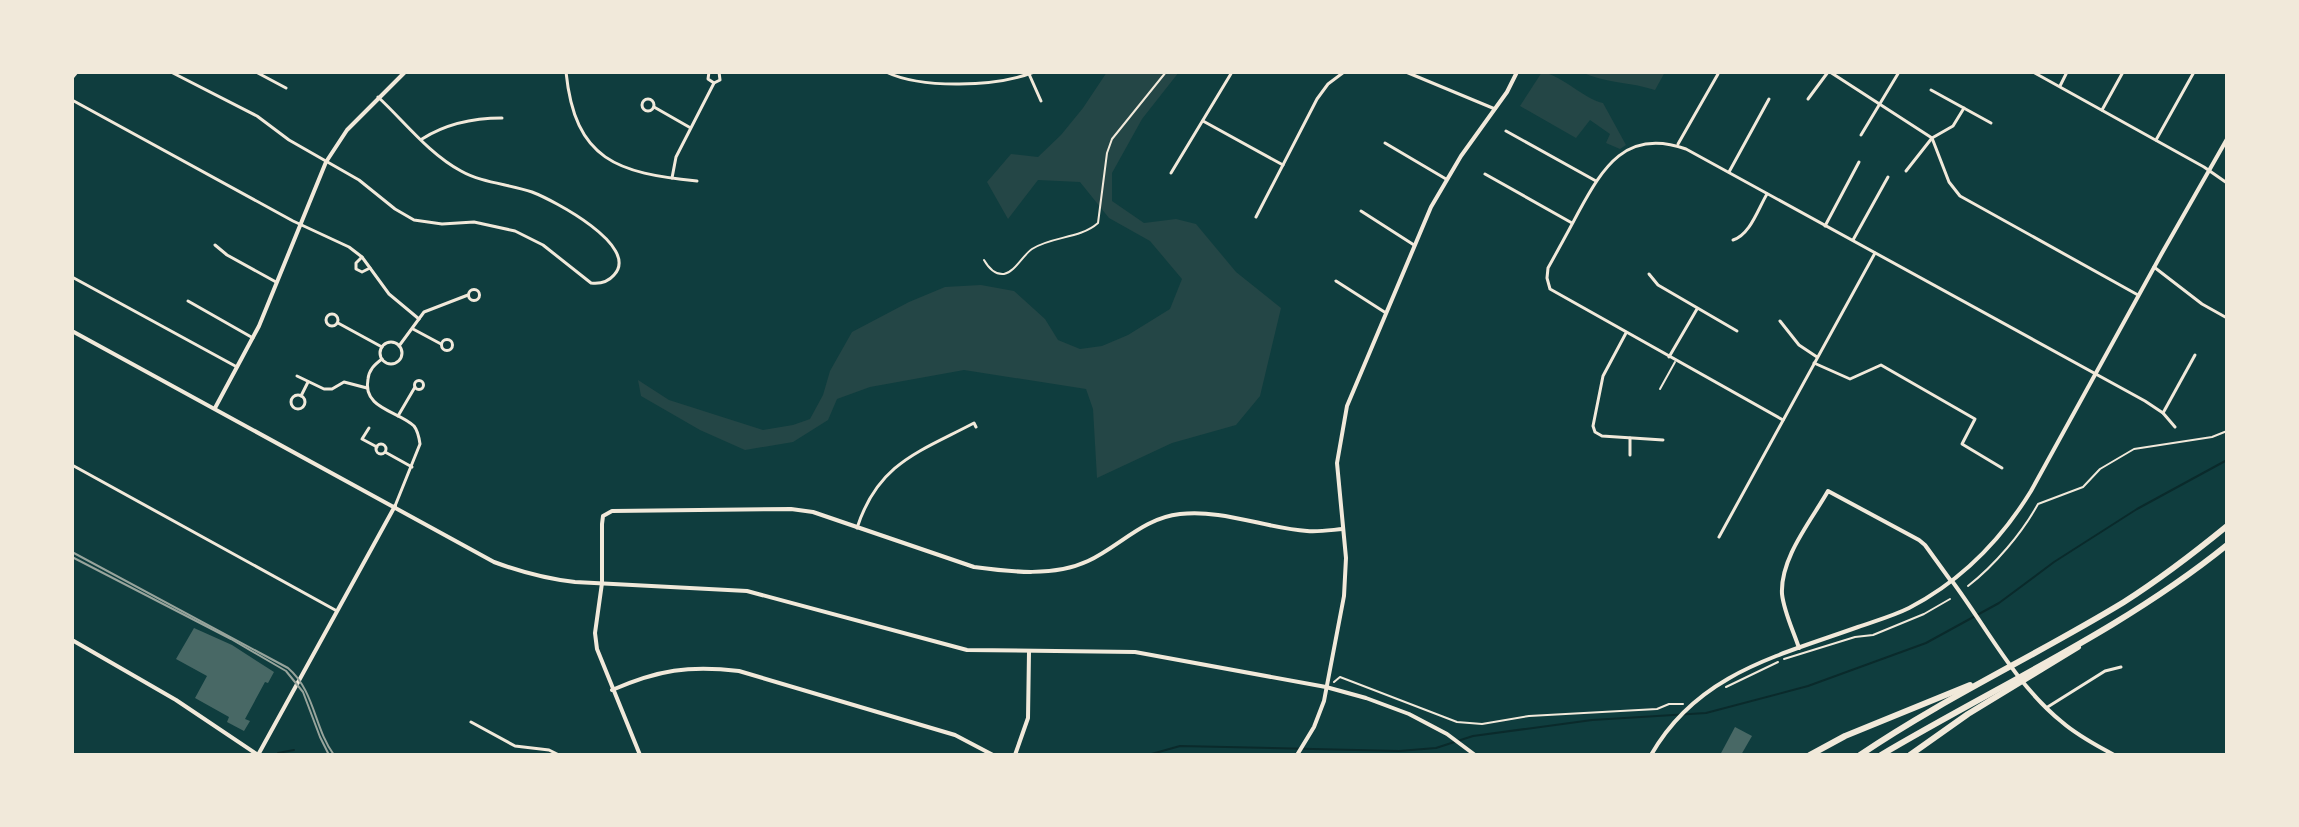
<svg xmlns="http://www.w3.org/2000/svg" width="2299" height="827" viewBox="0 0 2299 827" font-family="'Source Sans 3',sans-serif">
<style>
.green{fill:#244646}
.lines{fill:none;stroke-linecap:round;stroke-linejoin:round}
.stream{stroke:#0a2a2b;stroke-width:2}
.building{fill:#486865}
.path{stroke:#f1e9da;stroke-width:2}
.service{stroke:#f1e9da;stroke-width:2}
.minor{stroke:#f1e9da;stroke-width:3}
.tertiary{stroke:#f1e9da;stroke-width:4}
.secondary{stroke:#f1e9da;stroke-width:4}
.motorway{stroke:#f1e9da;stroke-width:6}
.tram{stroke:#97a49c;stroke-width:2}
.rail{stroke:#97a49c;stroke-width:2}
</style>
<rect width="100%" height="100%" fill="#0f3d3e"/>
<!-- green -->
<g class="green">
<polygon points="1107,72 1179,72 1142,119 1112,173 1112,201 1144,223 1176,219 1196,224 1236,272 1281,308 1260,396 1236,425 1172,443 1097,478 1093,409 1086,389 964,370 870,387 837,399 828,420 793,442 745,450 700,430 641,396 638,380 669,400 763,430 793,425 810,419 823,395 830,371 852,332 909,302 945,287 981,285 1014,291 1045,319 1058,340 1080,349 1102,346 1128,335 1170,309 1182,279 1150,241 1109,218 1080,182 1038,180 1008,219 987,182 1011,154 1038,157 1061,135 1083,108"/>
<path d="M1542 72C1565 77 1582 98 1603 103L1626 145 1620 149 1606 143 1610 134 1590 120 1576 138 1520 106Z"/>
<path d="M1581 72H1665L1655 90C1631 82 1604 83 1581 72Z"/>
</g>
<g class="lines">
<!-- stream -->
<g class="stream">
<polyline points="278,753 294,750"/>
<polyline points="1148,755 1180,746 1399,751 1436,748 1473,736 1592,720 1706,713 1808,686 1926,643 1999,603 2054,562 2137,509 2227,460"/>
</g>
</g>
<!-- building -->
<g class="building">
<polygon points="194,628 232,645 274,672 268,683 265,682 245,719 250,721 244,731 227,722 229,717 195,698 207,676 176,659"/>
<polygon points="1735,727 1752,736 1741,755 1720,755"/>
</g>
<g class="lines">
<!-- path -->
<g class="path">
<path d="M1968 586C1995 565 2022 533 2038 504L2083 487 2100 469 2134 449 2212 437 2227 431"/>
<polyline points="1784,659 1855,637 1873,635 1924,614 1950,599"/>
<polyline points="1334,682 1340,677 1457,722 1482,724 1529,716 1657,709 1669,704 1683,704"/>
<polyline points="1726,687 1778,662"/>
</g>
<!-- service -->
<g class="service">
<path d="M984 260C988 267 995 275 1004 274 1015 272 1023 255 1032 249 1052 236 1080 239 1098 223L1107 153 1112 139 1166 72"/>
<polyline points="1660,389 1675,362"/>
</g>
<!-- minor -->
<g class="minor">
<path d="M171 72 257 116 289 140 359 180 395 209 414 220 442 224 474 222 515 231 543 245 591 283C600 284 608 282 614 275 641 246 553 200 532 192 509 184 482 183 461 171 429 154 404 121 378 97"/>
<polyline points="256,72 286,88"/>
<path d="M566 72C575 161 618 173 697 181"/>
<polyline points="709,72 708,79 714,83 720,80 719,72"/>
<path d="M886 72C922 89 996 87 1034 72"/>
<polyline points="1406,72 1495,109"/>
<polyline points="1830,72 1932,138 1949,182 1960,196 2138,295"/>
<polyline points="2033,72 2204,167 2227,183"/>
<polyline points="1029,74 1041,101"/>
<polyline points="72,78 77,72"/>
<polyline points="2060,86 2067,72"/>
<polyline points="1931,90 1991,123"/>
<circle cx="648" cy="105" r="6"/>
<polyline points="1808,99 1828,72"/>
<polyline points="72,100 293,221 349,247 362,257 389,294 419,319"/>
<polyline points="654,107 689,127"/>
<polyline points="2102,110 2123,72"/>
<polyline points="1203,121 1283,165"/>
<polyline points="1506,131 1596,181"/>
<polyline points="1861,135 1899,72"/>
<path d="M422 139C447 123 473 118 502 118"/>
<polyline points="2156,140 2194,72"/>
<polyline points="1385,143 1446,179"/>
<polyline points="1678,144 1718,74"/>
<polyline points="1906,171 1932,138 1953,126 1964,108"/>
<polyline points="1729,172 1769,99"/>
<polyline points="1171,173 1232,72"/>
<polyline points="1485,174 1572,223"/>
<polyline points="672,178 676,157 714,83"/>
<polyline points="1361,211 1414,245"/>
<polyline points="1256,217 1317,99 1328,84 1344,72"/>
<polyline points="1825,226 1859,162"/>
<path d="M1733 240C1750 235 1758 209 1767 194"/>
<polyline points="1853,240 1888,177"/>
<polyline points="215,245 227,255 276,282"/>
<polyline points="362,257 356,263 356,269 362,272 370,268"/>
<polyline points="2154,267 2202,304 2227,318"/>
<polyline points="1649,274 1658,285 1737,331"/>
<polyline points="72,277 237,367"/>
<polyline points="1336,281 1386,313"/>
<circle cx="474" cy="295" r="5.5"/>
<polyline points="188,301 253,338"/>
<circle cx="332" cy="320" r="6"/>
<polyline points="1780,321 1799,345 1817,357"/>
<polyline points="338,323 382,347"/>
<polyline points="413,329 441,344"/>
<polyline points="1626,333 1603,376 1593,426 1595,432 1602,436 1663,440"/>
<circle cx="447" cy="345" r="5.5"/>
<circle cx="391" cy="353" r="11"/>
<polyline points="399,346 424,312 468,295"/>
<polyline points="1669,357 1697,309"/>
<path d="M382 359C374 365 369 370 368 379 362 409 399 411 414 426 418 431 419 437 420 444L395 506"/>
<polyline points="1814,363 1850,379 1881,365 1975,419 1962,444 2002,468"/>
<polyline points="297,376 324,389 332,389 344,382 367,388"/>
<circle cx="419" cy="385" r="4.5"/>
<circle cx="298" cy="402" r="7"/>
<polyline points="301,396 308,382"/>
<polyline points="2163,413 2195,355"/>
<polyline points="398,416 415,387"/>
<path d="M1783 420 1550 289 1547 278 1548 268C1558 250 1568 232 1578 213 1603 167 1626 128 1686 149L2145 401 2163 413 2175 427"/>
<polyline points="369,428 362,439 377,447"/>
<polyline points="1630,438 1630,455"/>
<circle cx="381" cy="449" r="5"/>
<polyline points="385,452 412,467"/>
<polyline points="72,465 337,611"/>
<path d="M857 528C878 463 919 452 974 423L976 427"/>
<polyline points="1719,537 1875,253"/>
<polyline points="2046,708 2105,671 2121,667"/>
<polyline points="471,722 515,746 549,750 559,755"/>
</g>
<!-- tertiary -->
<g class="tertiary">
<polyline points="215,408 259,326 326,162 347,130 405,72"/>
<path d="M1799 648C1793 630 1784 612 1782 594 1780 558 1811 521 1828 491L1919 540 1925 545 1951 581"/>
<path d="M612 690C658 670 689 665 739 671L955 735 993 755"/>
<path d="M640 755 597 649 595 633 602 583V524L603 516 612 511 791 509 813 512 974 567C1011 572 1054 577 1088 561 1120 546 1143 518 1180 514 1222 509 1265 528 1307 531 1319 532 1331 530 1343 529"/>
<polyline points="1015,755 1028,718 1029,652"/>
</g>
<!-- secondary -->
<g class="secondary">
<path d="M72 331 494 562C521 572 547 579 575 582L747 591 967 650 1135 652 1326 687 1366 698 1409 714 1447 734 1475 755"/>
<path d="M1952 581C1987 628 2016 685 2062 722 2078 736 2096 745 2114 755"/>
<polyline points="72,640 176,700 258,755"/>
<polyline points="258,755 395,506"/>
<polyline points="1297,755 1314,727 1324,701 1344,596 1346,558 1337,463 1347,406 1431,207 1461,156 1507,92 1517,72"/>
<path d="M1651 755C1697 674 1777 656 1858 627 1875 621 1893 616 1909 608 1961 581 2001 540 2031 491L2162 253 2227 139"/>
</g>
<!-- motorway -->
<g class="motorway">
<polyline points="1810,755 1845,736 1970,685"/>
<path d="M1860 755C1944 698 2037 655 2124 602 2160 579 2194 553 2227 526"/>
<path d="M1881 755C1997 686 2122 630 2227 545"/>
<polyline points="1910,755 1968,714 2078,647"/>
</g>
<!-- tram -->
<path class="tram" d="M72 552 288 668C315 691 314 728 334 755"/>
<!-- rail -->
<polyline class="rail" points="72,557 231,639 286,671 303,692 320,737 329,755"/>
</g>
<!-- border -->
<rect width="2299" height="827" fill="none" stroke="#f1e9da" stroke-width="148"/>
</svg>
